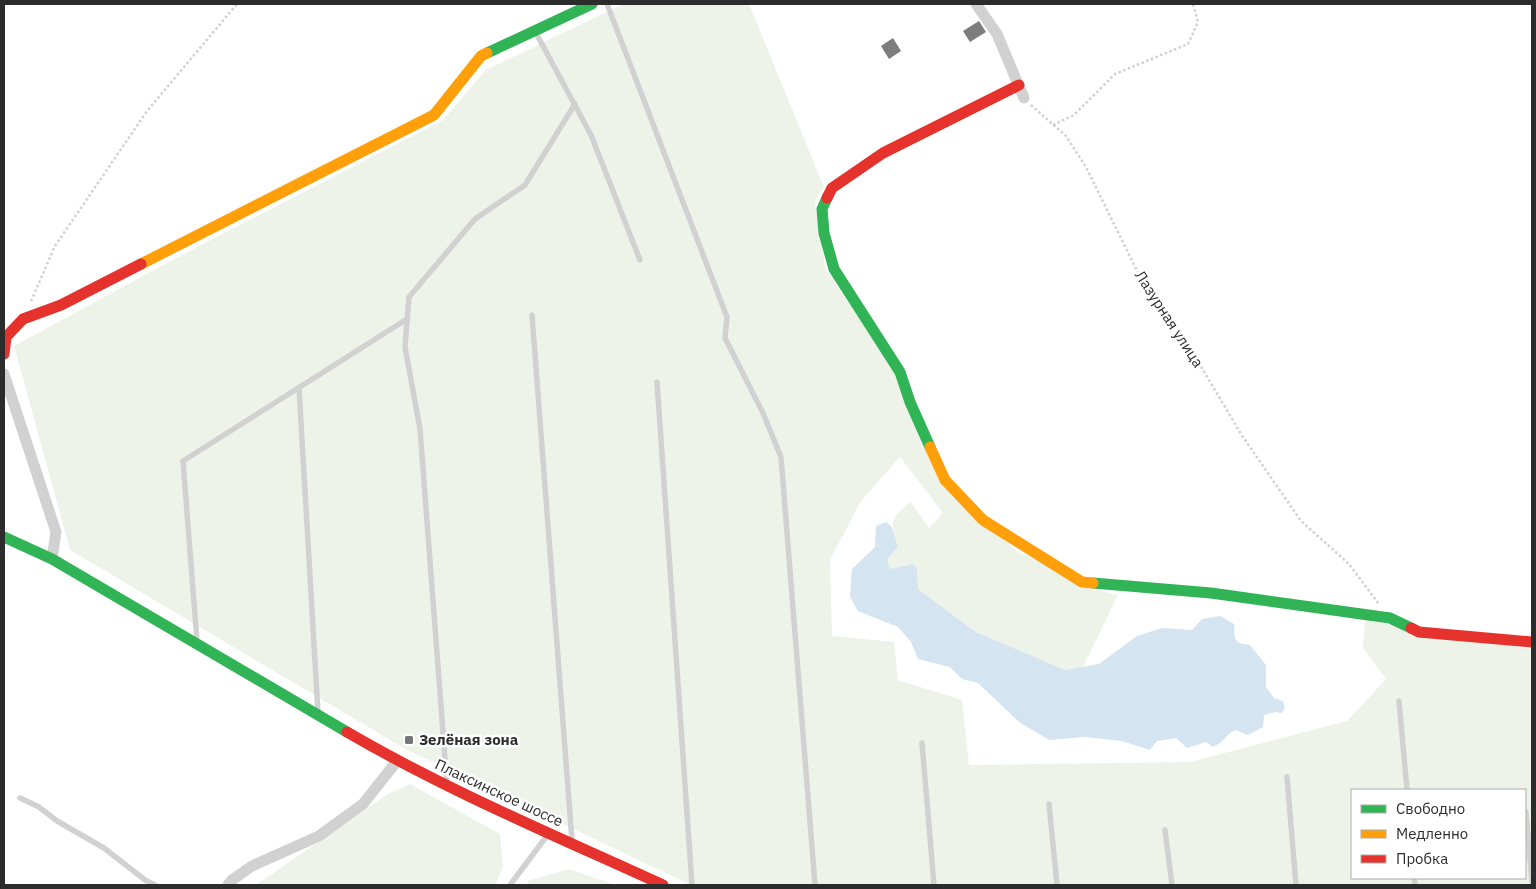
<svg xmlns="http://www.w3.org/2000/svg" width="1536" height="889" viewBox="0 0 1536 889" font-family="'IBM Plex Sans',sans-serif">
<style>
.green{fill:#eef3ea;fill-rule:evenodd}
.water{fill:#d5e4f1}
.building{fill:#7d7d7d}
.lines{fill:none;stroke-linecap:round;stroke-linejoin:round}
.path{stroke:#d1d1d1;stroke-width:2.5;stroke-dasharray:2.5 2.5;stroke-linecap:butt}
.lane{stroke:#d1d1d1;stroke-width:5.5}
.street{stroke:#d1d1d1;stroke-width:11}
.fast{stroke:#30b455;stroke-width:11}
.slow{stroke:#ff9f0a;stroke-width:11}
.jam{stroke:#e5322d;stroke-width:11}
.poi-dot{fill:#767676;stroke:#fff;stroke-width:2}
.labels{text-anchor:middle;stroke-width:5;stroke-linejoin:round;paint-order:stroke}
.street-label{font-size:15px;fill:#2c2c2c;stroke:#fff}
.poi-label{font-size:15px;font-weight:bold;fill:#2c2c2c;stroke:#fff;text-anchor:start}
</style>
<rect width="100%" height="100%" fill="#fff"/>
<!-- green -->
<g class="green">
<path d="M623 4H749L824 187 815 200 819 232 826 270 889 362 950 492 1018 552 1044 563 1079 586 1118 595 1083 667 1065 670 976 632 918 589 917 568 890 569 887 559 898 546C890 522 889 518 911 502L929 528 943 513 900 457 861 501 830 560 832 636 894 642 898 680 962 700 969 765 1190 762 1347 721 1386 679 1363 648 1365 620 1532 649V885H691L407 750 70 550 14 346 176 258 443 120 486 70ZM1352 790H1525V878H1352Z"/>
<polygon points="410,784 500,834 503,868 495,885 256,885 388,794"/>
<polygon points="569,869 615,885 525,885 530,880"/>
</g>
<!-- water -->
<path class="water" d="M886 522 892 527 898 547 887 559 890 569 913 564 917 568 918 589 976 632 1065 670 1099 664 1137 636 1162 628 1192 630 1202 619 1220 616 1234 624C1235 641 1233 643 1250 645L1266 665V687L1274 698 1283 701 1285 709 1281 713 1275 712 1264 715 1263 727 1248 735 1235 730C1224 736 1225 742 1213 747L1206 742 1187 748 1176 738 1157 741 1150 750 1122 741 1084 737 1049 740 1019 722 978 683 962 679 950 667 918 659 911 642 898 627 858 611 850 597 852 569 875 547 876 526Z"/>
<!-- building -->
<g class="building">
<polygon points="979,21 986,32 970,42 963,31"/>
<polygon points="893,38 901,51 889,59 881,46"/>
</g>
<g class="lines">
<!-- path -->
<g class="path">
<polyline points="1031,105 1066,136 1086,167 1142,281 1171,316 1241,434 1301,521 1349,564 1378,603"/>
<polyline points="1053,125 1074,115 1115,74 1188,44 1198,22 1193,4"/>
<polyline points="31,301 55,246 147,111 237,4"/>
</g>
<!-- lane -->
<g class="lane">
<polyline points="607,4 727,317 725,338 763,413 781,457 815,885"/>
<polyline points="536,33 591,135 640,260"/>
<polyline points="532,315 572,841"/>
<polyline points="657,382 692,885"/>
<polyline points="299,388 318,713"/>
<polyline points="197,641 183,461 407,319"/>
<polyline points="1399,701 1407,790"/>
<polyline points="922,743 934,885"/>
<polyline points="1287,777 1296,885"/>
<polyline points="447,785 420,429 405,347 409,297 475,219 525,185 575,104"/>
<polyline points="20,798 39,807 57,821 104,848 145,880 155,885"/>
<polyline points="1049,804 1057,885"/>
<polyline points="1526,812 1532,882"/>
<polyline points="1165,830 1172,885"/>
<polyline points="1414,878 1415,885"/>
<polyline points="510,885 549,833"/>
</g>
<!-- street -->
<g class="street">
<polyline points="976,4 997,34 1024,98"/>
<polyline points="4,374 56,532 52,559"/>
<polyline points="228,885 232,880 252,866 319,836 363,804 397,761"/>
</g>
<!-- fast -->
<g class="fast">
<polyline points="487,53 592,4"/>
<polyline points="827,198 822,209 824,233 834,269 900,372 910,402 930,447"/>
<polyline points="4,537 52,559 347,732"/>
<polyline points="1093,583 1211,593 1390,618 1411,628"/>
</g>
<!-- slow -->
<g class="slow">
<polyline points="141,264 434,115 481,56 487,53"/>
<polyline points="930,447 945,480 983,520 1082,582 1093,583"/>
</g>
<!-- jam -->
<g class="jam">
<polyline points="827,198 832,188 883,153 1019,85"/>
<polyline points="4,354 6,337 23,319 61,305 141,264"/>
<polyline points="1411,628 1419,632 1532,642"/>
<path d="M347 732C448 791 556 836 663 885"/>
</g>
</g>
<!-- markers -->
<rect class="poi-dot" x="404" y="735" width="10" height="10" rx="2.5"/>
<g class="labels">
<!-- street labels -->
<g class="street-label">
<text transform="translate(1169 319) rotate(57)" y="5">Лазурная улица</text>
<text transform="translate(499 793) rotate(25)" y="5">Плаксинское шоссе</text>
</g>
<!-- poi labels -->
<g class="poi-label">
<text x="419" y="745">Зелёная зона</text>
</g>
</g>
<!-- border -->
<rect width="1536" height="889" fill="none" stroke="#2c2c2c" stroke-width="10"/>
<!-- legend -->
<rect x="1351" y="789" width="175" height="90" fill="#ffffff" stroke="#ababab"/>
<rect x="1361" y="805" width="25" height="8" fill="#30b455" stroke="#ababab"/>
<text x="1396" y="814" font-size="15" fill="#2c2c2c">Свободно</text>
<rect x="1361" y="830" width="25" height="8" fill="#ff9f0a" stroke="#ababab"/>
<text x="1396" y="839" font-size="15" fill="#2c2c2c">Медленно</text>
<rect x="1361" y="855" width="25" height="8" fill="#e5322d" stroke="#ababab"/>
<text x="1396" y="864" font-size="15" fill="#2c2c2c">Пробка</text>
</svg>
